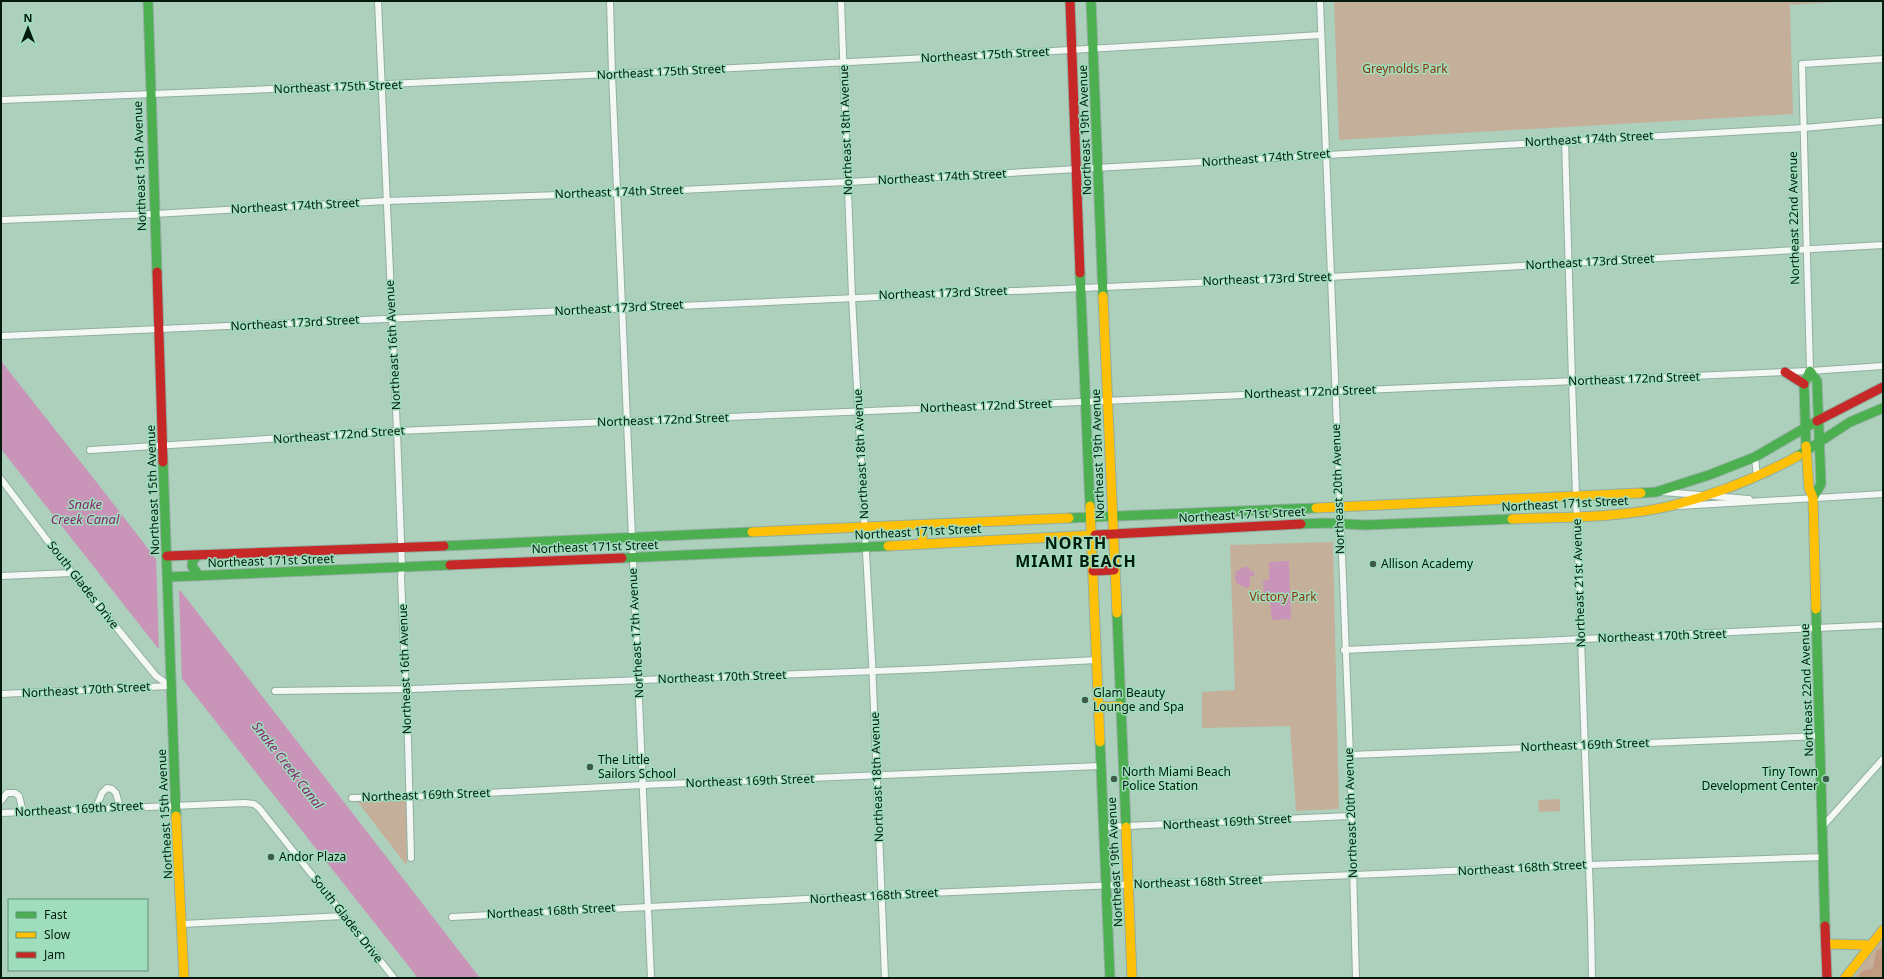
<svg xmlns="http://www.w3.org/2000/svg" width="1884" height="979" viewBox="0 0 1884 979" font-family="'Noto Sans',sans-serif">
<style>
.green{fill:#c4b09a}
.forest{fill:#c09b7f}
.water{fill:#c894b8}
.pier{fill:#add0bd}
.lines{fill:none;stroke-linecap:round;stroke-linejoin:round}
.street-casing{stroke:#92ae9f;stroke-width:8}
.fast-casing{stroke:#92ae9f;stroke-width:11}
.slow-casing{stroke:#92ae9f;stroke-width:11}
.jam-casing{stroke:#92ae9f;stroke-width:11}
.street{stroke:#f3f8f5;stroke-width:6}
.fast{stroke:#4caf50;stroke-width:9}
.slow{stroke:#ffc107;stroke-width:9}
.jam{stroke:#c62828;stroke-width:9}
.poi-dot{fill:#3e5a4c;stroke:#9fdebc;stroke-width:1.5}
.labels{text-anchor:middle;stroke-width:3;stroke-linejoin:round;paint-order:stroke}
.street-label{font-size:12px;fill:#031b0f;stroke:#9fdebc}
.park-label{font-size:12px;fill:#8b330c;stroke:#9fdebc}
.poi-label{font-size:12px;fill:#031b0f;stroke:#9fdebc;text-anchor:start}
.water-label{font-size:13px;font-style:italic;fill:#8b2370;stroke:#9fdebc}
.district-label{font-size:16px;font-weight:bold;letter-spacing:1px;fill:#031b0f;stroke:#9fdebc}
</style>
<rect width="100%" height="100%" fill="#add0bd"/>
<!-- green -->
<g class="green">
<polygon points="1334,1 1853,1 1790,5 1793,114 1339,140"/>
<polygon points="1333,542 1339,809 1296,811 1290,726 1202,728 1202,692 1235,690 1230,545"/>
<polygon points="1560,799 1560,811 1539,812 1538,800"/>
<polygon points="406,800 406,807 407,866 357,801"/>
<polygon points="1883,938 1883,978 1854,978 1867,957"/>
</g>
<!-- forest -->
<polygon class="forest" points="1883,947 1883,978 1857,978 1863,971 1873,968 1876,951"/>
<!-- water -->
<g class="water">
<polygon points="1,361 105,493 480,978 418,978 1,449"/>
<polygon points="1289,561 1291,619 1272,620 1270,603 1264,602 1263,581 1269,580 1269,562"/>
<polygon points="1244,567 1248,567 1250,571 1254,572 1254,576 1250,576 1250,586 1247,588 1237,584 1235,579 1236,572"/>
</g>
<!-- pier -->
<polygon class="pier" points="156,555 181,587 179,592 182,683 159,653"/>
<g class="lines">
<defs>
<g id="street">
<polyline points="378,1 397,431 402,568 401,577 408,742 411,858"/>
<polyline points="610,1 612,74 651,978"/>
<polyline points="841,1 852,297 872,661 885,978"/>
<polyline points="1320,1 1350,755 1356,978"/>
<path d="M1 100C441 83 881 63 1321 35"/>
<polyline points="1565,140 1572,381 1591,924 1592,978"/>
<polyline points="1,220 154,214 386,201 618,193 848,182 1804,128 1883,121"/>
<polyline points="2,336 1330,277 1883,245"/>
<polyline points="1810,371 1802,64 1883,59"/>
<polyline points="90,450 397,431 1810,371 1883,366"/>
<polyline points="1755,457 1757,477"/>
<polyline points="1,479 72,573 156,676 170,686"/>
<polyline points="1662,492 1701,495"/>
<polyline points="1712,496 1749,499"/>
<polyline points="1679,506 1883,494"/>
<polyline points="1,576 72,573"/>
<polyline points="1344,650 1883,625"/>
<polyline points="275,691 412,689 927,669 1096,660"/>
<polyline points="1,694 170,686"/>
<polyline points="1350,755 1821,736"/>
<polyline points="352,798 409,797 643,785 1100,766"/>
<polyline points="1,801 7,793 15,793 19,796 23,812"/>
<polyline points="96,808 102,793 107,788 112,789 116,793 120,807"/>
<polyline points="1,813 245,803 254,804 259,808 394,978"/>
<polyline points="1823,826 1883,759"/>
<polyline points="1103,827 1350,816"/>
<polyline points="452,917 882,895 1589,865 1824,857"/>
<polyline points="182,924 344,916"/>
</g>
<g id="fast">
<polyline points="148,1 157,272"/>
<polyline points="1091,1 1103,296"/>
<polyline points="1080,273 1090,506"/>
<polyline points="1806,446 1804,384 1810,371 1817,381 1821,484 1813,498"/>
<polyline points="1798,456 1850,422 1883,408"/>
<polyline points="163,462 176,816"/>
<polyline points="1641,493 1656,492 1709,475 1755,457 1817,421"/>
<polyline points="1069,518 1316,508"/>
<polyline points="1301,524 1324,523 1366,525 1512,519"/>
<polyline points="444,546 752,532"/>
<polyline points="197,556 193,560 192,566 199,576"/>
<polyline points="622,558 888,546"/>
<polyline points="168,577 450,565"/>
<polyline points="1816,609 1825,926"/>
<polyline points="1117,613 1126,827"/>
<polyline points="1100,742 1110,978"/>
</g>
<g id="slow">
<polyline points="1103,296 1117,613"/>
<polyline points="1806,446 1809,488 1813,498 1816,609"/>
<polyline points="1090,506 1100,742"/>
<polyline points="1316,508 1641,493"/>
<path d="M1512 519C1562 517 1621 518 1670 506 1715 495 1757 478 1798 456"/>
<polyline points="921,525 923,544"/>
<polyline points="752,532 1069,518"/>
<polyline points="888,546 1095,535"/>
<polyline points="1098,707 1120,706"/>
<polyline points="176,816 184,978"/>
<polyline points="1126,827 1132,978"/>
<polyline points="1827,944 1870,945"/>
<polyline points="1845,978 1883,930"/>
</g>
<g id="jam">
<polyline points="1070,1 1080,273"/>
<polyline points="157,272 163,462"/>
<polyline points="1785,372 1804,384"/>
<polyline points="1817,421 1883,387"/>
<polyline points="1095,535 1301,524"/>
<polyline points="167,556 444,546"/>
<polyline points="450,565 622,558"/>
<polyline points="1093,571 1114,570"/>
<polyline points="1825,926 1827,978"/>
</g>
</defs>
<!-- street casing -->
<use href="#street" class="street-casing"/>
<!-- fast casing -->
<use href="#fast" class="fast-casing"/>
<!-- slow casing -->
<use href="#slow" class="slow-casing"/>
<!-- jam casing -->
<use href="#jam" class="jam-casing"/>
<!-- street -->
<use href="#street" class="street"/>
<!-- fast -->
<use href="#fast" class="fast"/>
<!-- slow -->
<use href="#slow" class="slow"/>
<!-- jam -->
<use href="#jam" class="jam"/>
</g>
<!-- markers -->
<g class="poi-dot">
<circle cx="1373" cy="564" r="4"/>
<circle cx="1085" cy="700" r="4"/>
<circle cx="590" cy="767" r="4"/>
<circle cx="1114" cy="779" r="4"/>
<circle cx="1826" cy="779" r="4"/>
<circle cx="271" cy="857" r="4"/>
</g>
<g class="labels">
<!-- street labels -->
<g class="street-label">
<text transform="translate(985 55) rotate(-3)" y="4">Northeast 175th Street</text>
<text transform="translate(661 72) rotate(-3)" y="4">Northeast 175th Street</text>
<text transform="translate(338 87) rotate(-2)" y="4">Northeast 175th Street</text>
<text transform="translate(846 130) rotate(-92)" y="4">Northeast 18th Avenue</text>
<text transform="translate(1085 130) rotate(-92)" y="4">Northeast 19th Avenue</text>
<text transform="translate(1589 139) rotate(-3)" y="4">Northeast 174th Street</text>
<text transform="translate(1266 158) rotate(-4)" y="4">Northeast 174th Street</text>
<text transform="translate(140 166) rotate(-92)" y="4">Northeast 15th Avenue</text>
<text transform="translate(942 177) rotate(-3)" y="4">Northeast 174th Street</text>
<text transform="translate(619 192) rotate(-2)" y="4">Northeast 174th Street</text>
<text transform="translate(295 206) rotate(-3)" y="4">Northeast 174th Street</text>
<text transform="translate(1794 218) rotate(-91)" y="4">Northeast 22nd Avenue</text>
<text transform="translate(1590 262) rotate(-3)" y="4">Northeast 173rd Street</text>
<text transform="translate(1267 279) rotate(-2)" y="4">Northeast 173rd Street</text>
<text transform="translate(943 293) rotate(-2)" y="4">Northeast 173rd Street</text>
<text transform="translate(619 308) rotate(-3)" y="4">Northeast 173rd Street</text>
<text transform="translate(295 323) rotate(-3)" y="4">Northeast 173rd Street</text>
<text transform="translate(393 345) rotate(-93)" y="4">Northeast 16th Avenue</text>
<text transform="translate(1634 379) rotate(-2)" y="4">Northeast 172nd Street</text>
<text transform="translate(1310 392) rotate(-2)" y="4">Northeast 172nd Street</text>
<text transform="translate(986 406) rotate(-2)" y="4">Northeast 172nd Street</text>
<text transform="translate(663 420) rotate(-2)" y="4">Northeast 172nd Street</text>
<text transform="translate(339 435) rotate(-4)" y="4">Northeast 172nd Street</text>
<text transform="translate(861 454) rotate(-93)" y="4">Northeast 18th Avenue</text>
<text transform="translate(1098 454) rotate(-92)" y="4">Northeast 19th Avenue</text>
<text transform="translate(1338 489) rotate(-92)" y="4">Northeast 20th Avenue</text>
<text transform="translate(153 490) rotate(-92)" y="4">Northeast 15th Avenue</text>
<text transform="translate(1565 504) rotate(-3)" y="4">Northeast 171st Street</text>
<text transform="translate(1242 515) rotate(-3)" y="4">Northeast 171st Street</text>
<text transform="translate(918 532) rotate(-3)" y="4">Northeast 171st Street</text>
<text transform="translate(595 547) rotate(-2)" y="4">Northeast 171st Street</text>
<text transform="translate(271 561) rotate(-2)" y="4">Northeast 171st Street</text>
<text transform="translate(1579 583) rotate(-92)" y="4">Northeast 21st Avenue</text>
<text transform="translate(83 585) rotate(52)" y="4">South Glades Drive</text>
<text transform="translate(636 633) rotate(-93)" y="4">Northeast 17th Avenue</text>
<text transform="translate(1662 636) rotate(-2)" y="4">Northeast 170th Street</text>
<text transform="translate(405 669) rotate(-92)" y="4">Northeast 16th Avenue</text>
<text transform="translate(722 677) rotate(-2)" y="4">Northeast 170th Street</text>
<text transform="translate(86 690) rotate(-3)" y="4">Northeast 170th Street</text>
<text transform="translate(1807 690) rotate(-92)" y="4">Northeast 22nd Avenue</text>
<text transform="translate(1585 745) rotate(-2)" y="4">Northeast 169th Street</text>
<text transform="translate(877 777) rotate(-92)" y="4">Northeast 18th Avenue</text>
<text transform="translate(750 781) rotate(-2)" y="4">Northeast 169th Street</text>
<text transform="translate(426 795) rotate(-2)" y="4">Northeast 169th Street</text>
<text transform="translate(79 809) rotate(-3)" y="4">Northeast 169th Street</text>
<text transform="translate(1351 813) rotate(-92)" y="4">Northeast 20th Avenue</text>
<text transform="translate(165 814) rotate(-93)" y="4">Northeast 15th Avenue</text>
<text transform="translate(1227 822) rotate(-3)" y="4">Northeast 169th Street</text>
<text transform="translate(1115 862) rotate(-93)" y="4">Northeast 19th Avenue</text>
<text transform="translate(1522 868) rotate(-3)" y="4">Northeast 168th Street</text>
<text transform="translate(1198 882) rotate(-2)" y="4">Northeast 168th Street</text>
<text transform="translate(874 896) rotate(-3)" y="4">Northeast 168th Street</text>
<text transform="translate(551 911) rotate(-3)" y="4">Northeast 168th Street</text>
<text transform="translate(347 919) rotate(52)" y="4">South Glades Drive</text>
</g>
<!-- park labels -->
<g class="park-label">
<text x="1405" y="73">Greynolds Park</text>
<text x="1283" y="601">Victory Park</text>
</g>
<!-- poi labels -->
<g class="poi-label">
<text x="1381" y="568">Allison Academy</text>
<text x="1093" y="697">Glam Beauty<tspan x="1093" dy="14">Lounge and Spa</tspan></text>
<text x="598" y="764">The Little<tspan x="598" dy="14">Sailors School</tspan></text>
<text x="1122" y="776">North Miami Beach<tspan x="1122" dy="14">Police Station</tspan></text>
<text x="1818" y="776" text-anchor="end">Tiny Town<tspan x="1818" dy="14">Development Center</tspan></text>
<text x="279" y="861">Andor Plaza</text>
</g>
<!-- water labels -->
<g class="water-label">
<text x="85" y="509">Snake<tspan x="85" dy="15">Creek Canal</tspan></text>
<text transform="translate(288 765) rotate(52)" y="5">Snake Creek Canal</text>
</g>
<!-- district labels -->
<g class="district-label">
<text x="1076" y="549">NORTH<tspan x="1076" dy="18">MIAMI BEACH</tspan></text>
</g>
</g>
<!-- border -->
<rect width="1884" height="979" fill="none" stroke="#031b0f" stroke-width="4"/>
<!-- legend -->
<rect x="8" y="899" width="140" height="72" fill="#9fdebc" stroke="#619077"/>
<rect x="16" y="912" width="20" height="6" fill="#4caf50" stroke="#619077"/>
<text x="44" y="919" font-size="12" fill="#031b0f">Fast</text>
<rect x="16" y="932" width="20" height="6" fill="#ffc107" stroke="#619077"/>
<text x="44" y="939" font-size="12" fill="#031b0f">Slow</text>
<rect x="16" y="952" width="20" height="6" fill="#c62828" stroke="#619077"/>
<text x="44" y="959" font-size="12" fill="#031b0f">Jam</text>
<!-- north arrow -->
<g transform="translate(28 28)" stroke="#9fdebc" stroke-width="3" paint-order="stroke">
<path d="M0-3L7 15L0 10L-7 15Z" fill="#031b0f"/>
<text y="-6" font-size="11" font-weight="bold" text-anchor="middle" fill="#031b0f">N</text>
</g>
</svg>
